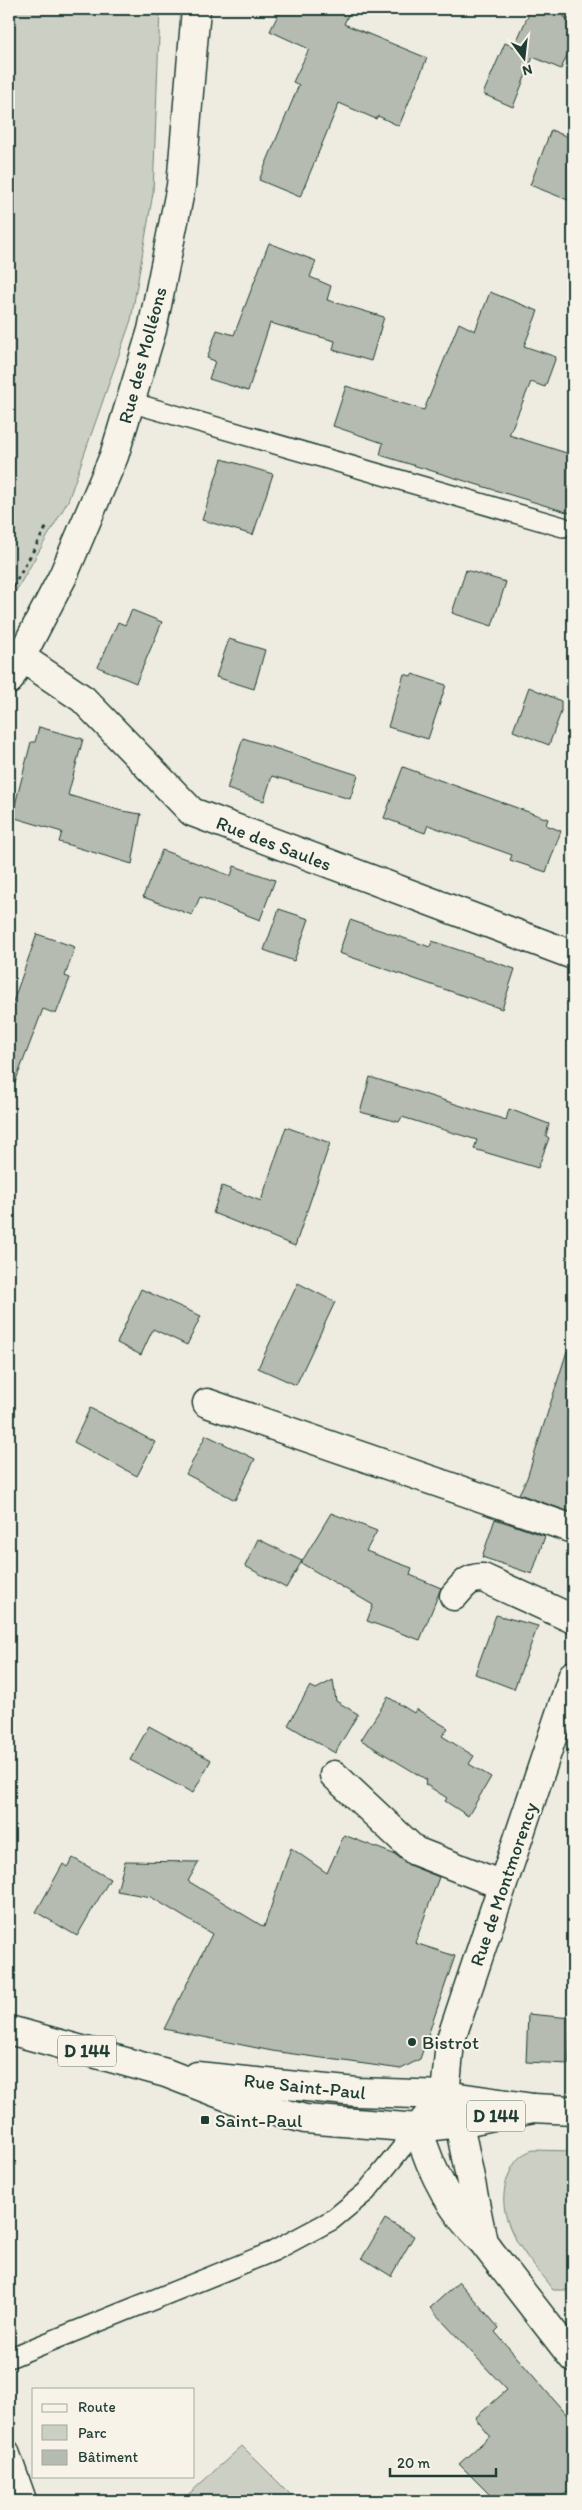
<svg xmlns="http://www.w3.org/2000/svg" width="582" height="2510" viewBox="0 0 582 2510" font-family="Itim,sans-serif">
<style>
.green{fill:#cccfc4;stroke:#76867c}
.building{fill:#b5bbb0;stroke:#1f3d34}
.lines{fill:none;stroke-linecap:round;stroke-linejoin:round}
.service-casing{stroke:#1f3d34;stroke-width:22}
.minor-casing{stroke:#1f3d34;stroke-width:31}
.tertiary-casing{stroke:#1f3d34;stroke-width:31}
.primary-casing{stroke:#1f3d34;stroke-width:31}
.path{stroke:#1f3d34;stroke-width:3;stroke-dasharray:4 4;stroke-linecap:butt}
.service{stroke:#f7f3e8;stroke-width:19}
.minor{stroke:#f7f3e8;stroke-width:28}
.tertiary{stroke:#f7f3e8;stroke-width:28}
.primary{stroke:#f7f3e8;stroke-width:28}
.poi-dot{fill:#1f3d34;stroke:#f7f3e8;stroke-width:2}
.labels{text-anchor:middle;stroke-width:4;stroke-linejoin:round;paint-order:stroke}
.shield{fill:#f7f3e8;stroke:#60746a;stroke-width:1}
.shield-label{font-size:18px;font-weight:bold;fill:#1f3d34}
.street-label{font-size:19px;fill:#1f3d34;stroke:#f7f3e8}
.poi-label{font-size:19px;fill:#1f3d34;stroke:#f7f3e8;text-anchor:start}
</style>
<rect width="100%" height="100%" fill="#eeece1"/>
<filter id="ink" filterUnits="userSpaceOnUse"><feTurbulence type="fractalNoise" baseFrequency=".02" numOctaves="2"/><feDisplacementMap in="SourceGraphic" scale="10" xChannelSelector="R" yChannelSelector="G"/><feConvolveMatrix kernelMatrix="1 2 1 2 8 2 1 2 1" color-interpolation-filters="sRGB"/></filter>
<g filter="url(#ink)">
<!-- green -->
<g class="green">
<polygon points="9,9 160,9 153,193 131,320 68,501 9,603"/>
<path d="M533 2150 573 2151V2227L570 2290H553C527 2256 490 2220 509 2174 514 2162 520 2154 533 2150Z"/>
<polygon points="242,2446 297,2501 181,2501"/>
</g>
<!-- building -->
<g class="building">
<polygon points="281,9 351,9 344,24 427,58 399,126 378,116 376,119 339,103 300,197 259,180 299,85 293,82 309,49 270,31"/>
<polygon points="531,9 567,9 564,17 573,21 573,42 561,69 533,57 513,107 483,94 505,43 514,47"/>
<polygon points="551,130 573,139 573,202 530,185"/>
<polygon points="269,243 316,261 310,277 331,286 327,300 384,317 371,361 333,350 335,341 270,323 248,391 209,379 215,361 207,358 217,330 234,335"/>
<polygon points="490,292 538,311 524,346 556,357 545,387 531,382 509,435 573,455 573,514 380,455 383,443 333,426 346,386 424,410 459,323 475,331"/>
<polygon points="222,459 273,474 253,535 202,520"/>
<polygon points="466,570 506,582 492,626 452,613"/>
<polygon points="132,610 162,622 136,683 98,667 118,622 125,625"/>
<polygon points="229,639 265,650 254,689 216,677"/>
<polygon points="404,674 411,676 412,674 446,685 428,739 388,727"/>
<polygon points="529,687 561,701 561,712 549,745 513,731"/>
<polygon points="39,727 83,739 68,795 122,811 141,814 132,864 59,842 62,832 12,817 31,742 35,742"/>
<polygon points="243,738 358,775 350,799 272,776 264,801 227,789"/>
<polygon points="403,767 548,819 546,825 561,831 546,872 510,860 512,855 428,825 425,833 384,818"/>
<polygon points="162,850 231,876 234,866 275,880 260,920 200,897 192,915 143,897"/>
<polygon points="279,909 309,919 294,961 264,950"/>
<polygon points="350,920 430,947 432,941 515,969 502,1009 339,953"/>
<polygon points="37,934 75,947 65,976 70,978 56,1014 43,1009 11,1093 9,1092 9,1013"/>
<polygon points="370,1077 506,1120 509,1109 549,1124 546,1136 549,1138 538,1168 474,1149 477,1140 402,1117 399,1122 360,1112"/>
<polygon points="286,1127 330,1143 295,1246 213,1213 222,1186 261,1201"/>
<polygon points="298,1283 335,1302 296,1385 258,1368"/>
<polygon points="141,1289 201,1316 187,1345 153,1329 141,1355 117,1343"/>
<polygon points="567,1351 573,1352 573,1513 519,1494 527,1478"/>
<polygon points="90,1408 155,1442 137,1476 74,1442"/>
<polygon points="206,1435 255,1459 235,1500 186,1474"/>
<polygon points="331,1513 377,1531 366,1551 412,1568 410,1575 441,1588 420,1640 367,1621 373,1605 301,1563"/>
<polygon points="495,1519 545,1536 532,1574 482,1557"/>
<polygon points="258,1539 302,1561 286,1588 245,1566"/>
<polygon points="496,1615 538,1626 514,1689 475,1674"/>
<polygon points="333,1680 336,1701 358,1714 335,1753 288,1725 310,1686 316,1689"/>
<polygon points="388,1697 414,1713 416,1709 448,1728 442,1736 474,1756 469,1764 491,1777 468,1816 445,1801 447,1798 425,1784 427,1780 361,1740"/>
<polygon points="149,1726 211,1760 193,1793 130,1760"/>
<polygon points="344,1835 396,1855 409,1865 439,1877 415,1943 455,1956 420,2059 401,2069 272,2051 164,2029 212,1934 151,1897 117,1891 125,1861 199,1862 188,1881 264,1927 291,1848 327,1873"/>
<polygon points="73,1858 110,1879 77,1936 36,1912 63,1864 67,1867"/>
<polygon points="528,2014 571,2018 569,2064 526,2062"/>
<polygon points="385,2219 414,2236 391,2276 362,2258"/>
<polygon points="459,2282 499,2328 495,2332 573,2422 573,2487 556,2501 496,2501 459,2464 490,2436 475,2418 507,2390 430,2308"/>
</g>
<g class="lines">
<defs>
<g id="service">
<polyline points="130,402 563,527"/>
<polyline points="9,2358 274,2251 332,2220 366,2192 418,2128"/>
<polyline points="9,2450 27,2501"/>
</g>
<g id="minor">
<polyline points="21,657 83,699 192,812 573,955"/>
<polyline points="9,680 63,576 114,456 152,330 181,186 196,9"/>
<polyline points="207,1403 573,1529"/>
<path d="M454 1596C463 1586 468 1577 483 1578L573 1619"/>
<polyline points="334,1775 415,1851 502,1885"/>
<path d="M483 2242 459 2123 445 2095 418 2128C430 2169 451 2211 483 2242L573 2358"/>
</g>
<polyline id="tertiary" points="445,2095 450,2042 573,1675"/>
<g id="primary">
<polyline points="9,2030 166,2073 241,2102 305,2119 418,2128 459,2123 533,2108"/>
<polyline points="197,2076 357,2092 445,2095 533,2108 573,2110"/>
</g>
</defs>
<!-- service casing -->
<use href="#service" class="service-casing"/>
<!-- minor casing -->
<use href="#minor" class="minor-casing"/>
<!-- tertiary casing -->
<use href="#tertiary" class="tertiary-casing"/>
<!-- primary casing -->
<use href="#primary" class="primary-casing"/>
<!-- path -->
<polyline class="path" points="9,594 47,526"/>
<!-- service -->
<use href="#service" class="service"/>
<!-- minor -->
<use href="#minor" class="minor"/>
<!-- tertiary -->
<use href="#tertiary" class="tertiary"/>
<!-- primary -->
<use href="#primary" class="primary"/>
</g>
</g>
<!-- markers -->
<g class="poi-dot">
<circle cx="412" cy="2042" r="5"/>
<rect x="200" y="2115" width="10" height="10" rx="2.5"/>
</g>
<g class="labels">
<!-- shield labels -->
<g class="shield">
<rect x="58" y="2035.5" width="58" height="31" rx="4"/>
<rect x="467" y="2100.5" width="58" height="31" rx="4"/>
</g>
<g class="shield-label">
<text x="87" y="2057">D 144</text>
<text x="496" y="2122">D 144</text>
</g>
<!-- street labels -->
<g class="street-label">
<text transform="translate(142 355) rotate(-75)" y="7">Rue des Molléons</text>
<text transform="translate(274 843) rotate(21)" y="7">Rue des Saules</text>
<text transform="translate(503 1884) rotate(-71)" y="7">Rue de Montmorency</text>
<text transform="translate(305 2086) rotate(6)" y="7">Rue Saint-Paul</text>
</g>
<!-- poi labels -->
<g class="poi-label">
<text x="422" y="2049">Bistrot</text>
<text x="215" y="2127">Saint-Paul</text>
</g>
</g>
<!-- margin -->
<rect width="582" height="2510" fill="none" stroke="#f7f3e8" stroke-width="30"/>
<rect x="15" y="15" width="552" height="2480" fill="none" stroke="#1f3d34" stroke-width="2" filter="url(#ink)"/>
<!-- legend -->
<rect x="32" y="2388" width="162" height="90" fill="#f7f3e8" stroke="#a1aaa0"/>
<rect x="42" y="2404" width="25" height="8" fill="#f7f3e8" stroke="#a1aaa0"/>
<text x="78" y="2412" font-size="15" fill="#1f3d34">Route</text>
<rect x="42" y="2425" width="25" height="15" fill="#cccfc4" stroke="#a1aaa0"/>
<text x="78" y="2438" font-size="15" fill="#1f3d34">Parc</text>
<rect x="42" y="2450" width="25" height="15" fill="#b5bbb0" stroke="#a1aaa0"/>
<text x="78" y="2462" font-size="15" fill="#1f3d34">Bâtiment</text>
<!-- north arrow -->
<g transform="translate(524 58) rotate(165)" stroke="#f7f3e8" stroke-width="4" paint-order="stroke">
<path d="M0-4L9 19L0 12L-9 19Z" fill="#1f3d34"/>
<text y="-8" font-size="14" font-weight="bold" text-anchor="middle" fill="#1f3d34">N</text>
</g>
<!-- scale -->
<path d="M390 2468v8h106v-8" fill="none" stroke="#1f3d34" stroke-width="2.5"/>
<text x="397" y="2468" font-size="15" fill="#1f3d34" stroke="#f7f3e8" stroke-width="4" paint-order="stroke">20 m</text>
</svg>
